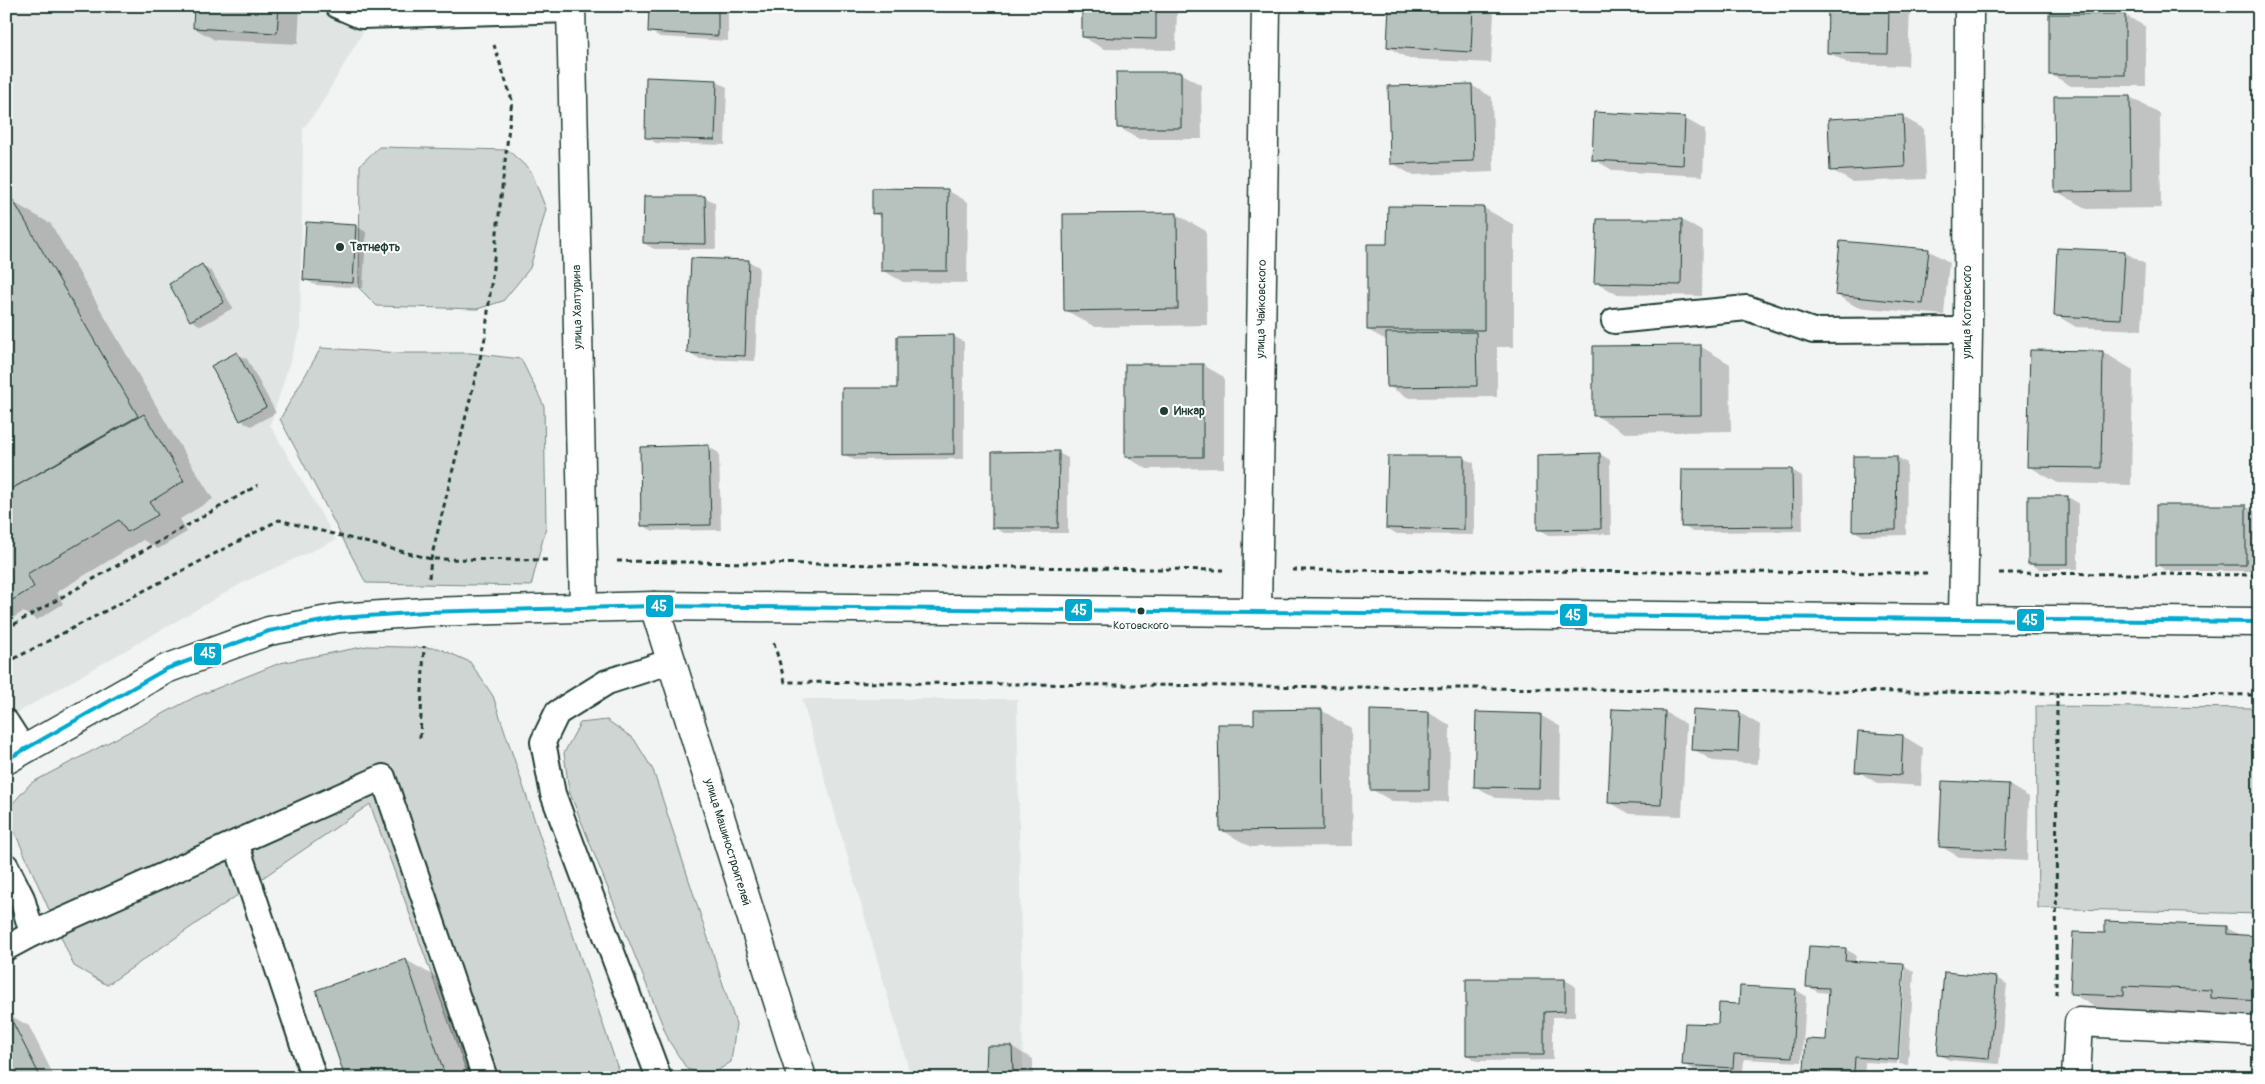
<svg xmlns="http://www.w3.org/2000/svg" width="2265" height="1084" viewBox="0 0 2265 1084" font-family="Pangolin,sans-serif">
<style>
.built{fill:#e0e4e3}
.green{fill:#ced5d3;stroke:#768984}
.shadow{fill:#0003}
.building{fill:#b7c1bd;stroke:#1f3d34}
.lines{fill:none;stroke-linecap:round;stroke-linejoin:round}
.lane-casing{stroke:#1f3d34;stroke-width:28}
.street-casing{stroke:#1f3d34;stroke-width:31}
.secondary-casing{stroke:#1f3d34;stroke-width:31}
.primary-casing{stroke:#1f3d34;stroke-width:31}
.path{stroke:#1f3d34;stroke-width:3;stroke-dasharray:5 4;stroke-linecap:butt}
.lane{stroke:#fff;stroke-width:24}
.street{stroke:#fff;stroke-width:28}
.secondary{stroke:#fff;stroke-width:28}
.primary{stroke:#fff;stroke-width:28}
.bus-1-casing{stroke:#fff;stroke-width:8}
.bus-1{stroke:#00a9ce;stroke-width:4}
.poi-dot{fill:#1f3d34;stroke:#fff;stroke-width:2}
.labels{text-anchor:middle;stroke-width:4;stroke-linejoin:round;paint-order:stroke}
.bus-label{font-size:11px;fill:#1f3d34;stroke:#fff}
.poi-label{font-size:12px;font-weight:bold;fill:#1f3d34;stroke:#fff;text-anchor:start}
.street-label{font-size:12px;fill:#1f3d34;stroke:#fff}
.line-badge{stroke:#fff;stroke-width:2}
.badge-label{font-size:14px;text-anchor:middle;font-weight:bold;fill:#fff}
</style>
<rect width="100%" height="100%" fill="#f2f3f3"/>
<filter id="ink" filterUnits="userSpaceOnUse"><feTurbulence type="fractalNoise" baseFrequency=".02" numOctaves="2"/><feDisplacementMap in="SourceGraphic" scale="10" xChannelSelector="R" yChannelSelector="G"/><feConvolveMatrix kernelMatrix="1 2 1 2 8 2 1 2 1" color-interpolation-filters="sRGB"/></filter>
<g filter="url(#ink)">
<!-- built -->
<g class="built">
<polygon points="6,6 378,6 318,109 303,129 300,329 270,425 336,540 246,581 6,719"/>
<polygon points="802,699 1017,699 1023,1075 911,1077"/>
</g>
<!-- green -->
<g class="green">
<polygon points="379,147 508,150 531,171 546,209 530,268 503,301 477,309 377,306 359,288 360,165"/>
<polygon points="321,348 401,353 470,353 521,359 544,406 546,527 531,586 366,583 280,419"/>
<polygon points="367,646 438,648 470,662 493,696 621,1078 469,1078 370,804 107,985 74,966 12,826 12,804 31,783 195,697 280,663"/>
<polygon points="2036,706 2259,708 2259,914 2038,908"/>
<polygon points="607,720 634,739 653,770 736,1024 731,1062 711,1075 687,1069 669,1041 569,791 564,753 580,723"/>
</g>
<!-- shadow -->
<g class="shadow">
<polygon points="195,6 300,6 298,44 215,40 194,28"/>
<polygon points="650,6 728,6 728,41 660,37 650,31"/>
<polygon points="1083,6 1177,6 1176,50 1104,49 1083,37"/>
<polygon points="1390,6 1480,6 1494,14 1491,63 1409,59 1388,47"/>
<polygon points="1830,6 1910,6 1908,66 1849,64 1828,52"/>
<polygon points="2125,15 2146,27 2146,86 2071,86 2050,74"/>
<polygon points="1180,73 1201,85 1202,139 1139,139 1118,127"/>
<polygon points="717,82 727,87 725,145 656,143 646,137"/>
<polygon points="1471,85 1492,97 1494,172 1412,175 1392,163"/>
<polygon points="2130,97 2160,114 2161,208 2087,209 2056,191 2055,98"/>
<polygon points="1903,117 1924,129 1926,179 1852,182 1832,170"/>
<polygon points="1684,118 1705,130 1703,176 1614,171 1593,159"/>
<polygon points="947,190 968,202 967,283 903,282 882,270 882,218 873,213"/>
<polygon points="705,197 715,203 716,249 654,249 644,243"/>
<polygon points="13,202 51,224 171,431 213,499 180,519 187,532 158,549 143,540 57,592 63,604 37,620 23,612 6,622 6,205"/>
<polygon points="1389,207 1484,208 1514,225 1514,347 1497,347 1497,397 1409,398 1388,386 1388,341 1368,330 1389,245"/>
<polygon points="1176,214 1206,231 1207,325 1095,327 1065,310"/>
<polygon points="1598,220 1682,220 1703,232 1702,296 1616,294 1596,282"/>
<polygon points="307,223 356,226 366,232 363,288 315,285 304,279"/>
<polygon points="1928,250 1949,262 1944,315 1857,307 1836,295"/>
<polygon points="2124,252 2145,264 2142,330 2076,327 2056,315"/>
<polygon points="748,261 759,267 755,361 699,359 689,353"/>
<polygon points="202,266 212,272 233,308 201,326 191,320"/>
<polygon points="953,336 964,342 964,459 854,460 844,454 899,389"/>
<polygon points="1700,346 1730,364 1731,431 1625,433 1595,415"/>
<polygon points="2031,351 2103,352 2133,370 2131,485 2058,483 2028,466"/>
<polygon points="237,354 247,359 276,413 251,426 241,420"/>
<polygon points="1203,365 1224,377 1224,468 1147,469 1126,457"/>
<polygon points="709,447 719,453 721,530 653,531 642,525"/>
<polygon points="1058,453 1068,458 1068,533 1004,533 993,527"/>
<polygon points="1600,454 1610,460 1611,534 1549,535 1539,529 1539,456"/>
<polygon points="1897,457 1907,463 1906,535 1863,536 1853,530"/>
<polygon points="1463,458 1474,463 1474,535 1397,534 1387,528"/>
<polygon points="1792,470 1802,476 1803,531 1693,532 1683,526"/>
<polygon points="2030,497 2068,497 2078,503 2078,569 2039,569 2029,563"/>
<polygon points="2245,506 2256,512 2256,571 2167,571 2157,565"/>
<polygon points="1321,710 1351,728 1353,846 1251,847 1221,830"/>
<polygon points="1665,712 1686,724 1682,816 1630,814 1609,802"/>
<polygon points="1429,713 1450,725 1449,802 1392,801 1371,789"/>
<polygon points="1740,713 1760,725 1758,764 1713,761 1693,749"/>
<polygon points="1540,715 1561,727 1560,800 1496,798 1475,786"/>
<polygon points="1903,736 1923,748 1921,786 1877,783 1857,771"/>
<polygon points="2009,785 2029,797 2027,861 1961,858 1940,846"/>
<polygon points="2227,928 2242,936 2259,937 2259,1025 2120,1022 2071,993 2106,934"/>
<polygon points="1845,949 1856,955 1855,963 1904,966 1914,972 1908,1065 1899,1064 1905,969 1903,969 1897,1064 1865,1062 1864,1078 1815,1075 1805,1069 1827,1041 1830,993 1818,992 1808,986"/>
<polygon points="406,960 464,993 492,1078 347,1078"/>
<polygon points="1996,978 2007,984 1999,1064 1949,1060 1938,1054"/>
<polygon points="1565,980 1575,986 1575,1017 1553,1017 1553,1060 1477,1061 1467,1055"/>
<polygon points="1796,990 1806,996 1802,1062 1744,1059 1743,1073 1694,1070 1683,1064 1740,1005"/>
<polygon points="8,1014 29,1026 55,1078 6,1078"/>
<polygon points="1012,1047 1033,1059 1033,1078 999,1078 987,1071 988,1048"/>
</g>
<!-- building -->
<g class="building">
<polygon points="194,6 279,6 277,33 193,28"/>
<polygon points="649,6 718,6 718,36 648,32"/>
<polygon points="1082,6 1156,6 1156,39 1082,37"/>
<polygon points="1389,6 1473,6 1471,52 1387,47"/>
<polygon points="1828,6 1889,6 1888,54 1827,53"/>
<rect x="2049" y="14" width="76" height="61"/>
<polygon points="1116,72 1181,72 1181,128 1117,128"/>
<polygon points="646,77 717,80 715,140 645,138"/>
<polygon points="1472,84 1474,161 1390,164 1388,86"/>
<polygon points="2054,96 2130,96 2131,191 2055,192"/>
<polygon points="1594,112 1685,117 1683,165 1592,160"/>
<polygon points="1903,115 1905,167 1830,171 1828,119"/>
<polygon points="872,188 948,189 947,271 881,271 881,213 872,214"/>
<polygon points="644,196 705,196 706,244 643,243"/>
<polygon points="13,200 138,416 6,492 6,204"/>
<polygon points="1388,206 1484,207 1484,330 1367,330 1367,244 1387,244"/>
<polygon points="1177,213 1178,309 1064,311 1063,214"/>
<polygon points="1597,219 1682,219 1681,285 1594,283"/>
<polygon points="306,222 356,225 353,283 303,280"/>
<polygon points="1840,241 1929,249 1923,304 1835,295"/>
<polygon points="2057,248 2125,251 2121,319 2054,316"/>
<polygon points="691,258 749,260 745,356 687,353"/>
<polygon points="202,264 224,302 190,321 169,284"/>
<polygon points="1476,332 1477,386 1387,387 1386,333"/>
<polygon points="954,335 954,454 842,455 842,388 897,388 897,336"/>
<polygon points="1701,345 1701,415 1593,416 1593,346"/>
<polygon points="2030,350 2103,351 2101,468 2027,467"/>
<polygon points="237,352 266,407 240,421 211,366"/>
<rect x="1125" y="364" width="78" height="93"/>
<polygon points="144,414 184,481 150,502 158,515 127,532 119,520 27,574 34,587 6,604 6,492"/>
<polygon points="709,445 711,525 641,526 640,447"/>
<polygon points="1059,451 1058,528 992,528 992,452"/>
<polygon points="1600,453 1601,529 1537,530 1537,455"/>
<polygon points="1388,456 1464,456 1464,530 1386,528"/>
<polygon points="1853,456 1897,456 1896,530 1852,531"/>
<polygon points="1682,469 1792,469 1793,526 1681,527"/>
<rect x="2028" y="496" width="40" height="68"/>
<rect x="2156" y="505" width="90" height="60"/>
<polygon points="1322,709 1323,830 1220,831 1218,724 1254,724 1254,710"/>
<polygon points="1612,709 1665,711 1661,805 1608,803"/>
<polygon points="1693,709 1740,712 1738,752 1691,750"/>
<polygon points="1370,710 1429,712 1429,790 1370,790"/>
<polygon points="1476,712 1541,714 1539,788 1474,787"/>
<polygon points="1858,732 1903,735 1901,775 1855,772"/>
<polygon points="1942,781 2009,784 2006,850 1939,847"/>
<polygon points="2105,921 2227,926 2227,934 2259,936 2259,1001 2211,998 2211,990 2124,986 2124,996 2070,994 2073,932 2105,933"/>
<polygon points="1809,946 1846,948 1845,961 1904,964 1898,1060 1855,1057 1854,1073 1804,1070 1806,1039 1826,1040 1829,988 1806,987"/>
<polygon points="406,959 446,1078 345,1078 316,990"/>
<polygon points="1944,972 1997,977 1989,1059 1937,1055"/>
<polygon points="1466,979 1565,979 1565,1011 1544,1012 1544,1055 1466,1055"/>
<polygon points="1740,986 1796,989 1792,1057 1734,1054 1733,1068 1682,1065 1685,1023 1718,1024 1719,1003 1739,1004"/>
<polygon points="8,1013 41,1078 6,1078 6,1014"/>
<polygon points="987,1046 1012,1046 1013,1072 986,1072"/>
</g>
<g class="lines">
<defs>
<g id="lane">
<polyline points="338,6 361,16 572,10"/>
<polyline points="1614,321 1747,308 1813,331 1968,330"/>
<polyline points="6,722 24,750"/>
<polyline points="236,843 314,1078"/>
<polyline points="6,866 22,898 32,934"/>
<polyline points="6,948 32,934 383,777 485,1078"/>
<polyline points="659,1078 553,794 543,742 557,713 607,682 672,661"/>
</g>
<g id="street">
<polyline points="571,6 584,608"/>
<polyline points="1257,612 1266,6"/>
<polyline points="1963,618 1968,330 1969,6"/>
<polyline points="2076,1078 2079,1022 2259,1031"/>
</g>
<polyline id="secondary" points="654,606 802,1078"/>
<polyline id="primary" points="6,760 166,669 269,631 339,618 425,612 654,606 2259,622"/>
</defs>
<!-- lane casing -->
<use href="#lane" class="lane-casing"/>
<!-- street casing -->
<use href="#street" class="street-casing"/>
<!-- secondary casing -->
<use href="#secondary" class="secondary-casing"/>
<!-- primary casing -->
<use href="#primary" class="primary-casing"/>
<!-- path -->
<g class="path">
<polyline points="617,561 1223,570"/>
<polyline points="1292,570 1928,573"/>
<polyline points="1999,573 2259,575"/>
<polyline points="429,578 431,559 485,338 512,100 494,45"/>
<polyline points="6,629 258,485"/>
<polyline points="774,643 785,682 2259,695"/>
<polyline points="6,663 279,520 431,559 548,560"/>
<polyline points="420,738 424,646"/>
<polyline points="2056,995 2057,693"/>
</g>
<!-- lane -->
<use href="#lane" class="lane"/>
<!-- street -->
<use href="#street" class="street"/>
<!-- secondary -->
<use href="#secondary" class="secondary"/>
<!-- primary -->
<use href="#primary" class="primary"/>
<defs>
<polyline id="bus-1" points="6,760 166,669 269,631 339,618 425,612 654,606 2259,622"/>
</defs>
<!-- bus-1 casing -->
<use href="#bus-1" class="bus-1-casing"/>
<!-- bus-1 -->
<use href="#bus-1" class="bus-1"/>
</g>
</g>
<!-- markers -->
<g class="poi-dot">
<circle cx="340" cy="247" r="5"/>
<circle cx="1164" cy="411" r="5"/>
<circle cx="1141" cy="611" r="4.5"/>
</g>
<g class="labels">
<!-- bus labels -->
<g class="bus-label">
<text x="1141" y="629">Котовского</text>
</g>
<!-- poi labels -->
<g class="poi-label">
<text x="350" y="251">Татнефть</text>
<text x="1174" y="415">Инкар</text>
</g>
<!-- street labels -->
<g class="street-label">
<text transform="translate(577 307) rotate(-91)" y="4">улица Халтурина</text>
<text transform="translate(1261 309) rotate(-89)" y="4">улица Чайковского</text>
<text transform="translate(1967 312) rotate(-90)" y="4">улица Котовского</text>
<text transform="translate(728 842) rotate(73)" y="4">улица Машиностроителей</text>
</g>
</g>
<g class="line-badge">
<rect x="645" y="594" width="29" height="24" rx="5" fill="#00a9ce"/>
<rect x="1064" y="598" width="29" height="24" rx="5" fill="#00a9ce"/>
<rect x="1559" y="603" width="29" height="24" rx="5" fill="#00a9ce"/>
<rect x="2016" y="608" width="29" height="24" rx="5" fill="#00a9ce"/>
<rect x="193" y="642" width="29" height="24" rx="5" fill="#00a9ce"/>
</g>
<g class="badge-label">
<text x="659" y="611">45</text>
<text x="1079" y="615">45</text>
<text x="1573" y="620">45</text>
<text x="2030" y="625">45</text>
<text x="208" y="658">45</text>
</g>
<!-- margin -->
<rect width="2265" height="1084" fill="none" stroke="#fff" stroke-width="25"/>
<rect x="12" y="12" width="2240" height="1059" fill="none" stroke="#1f3d34" stroke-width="2" filter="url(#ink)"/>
</svg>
